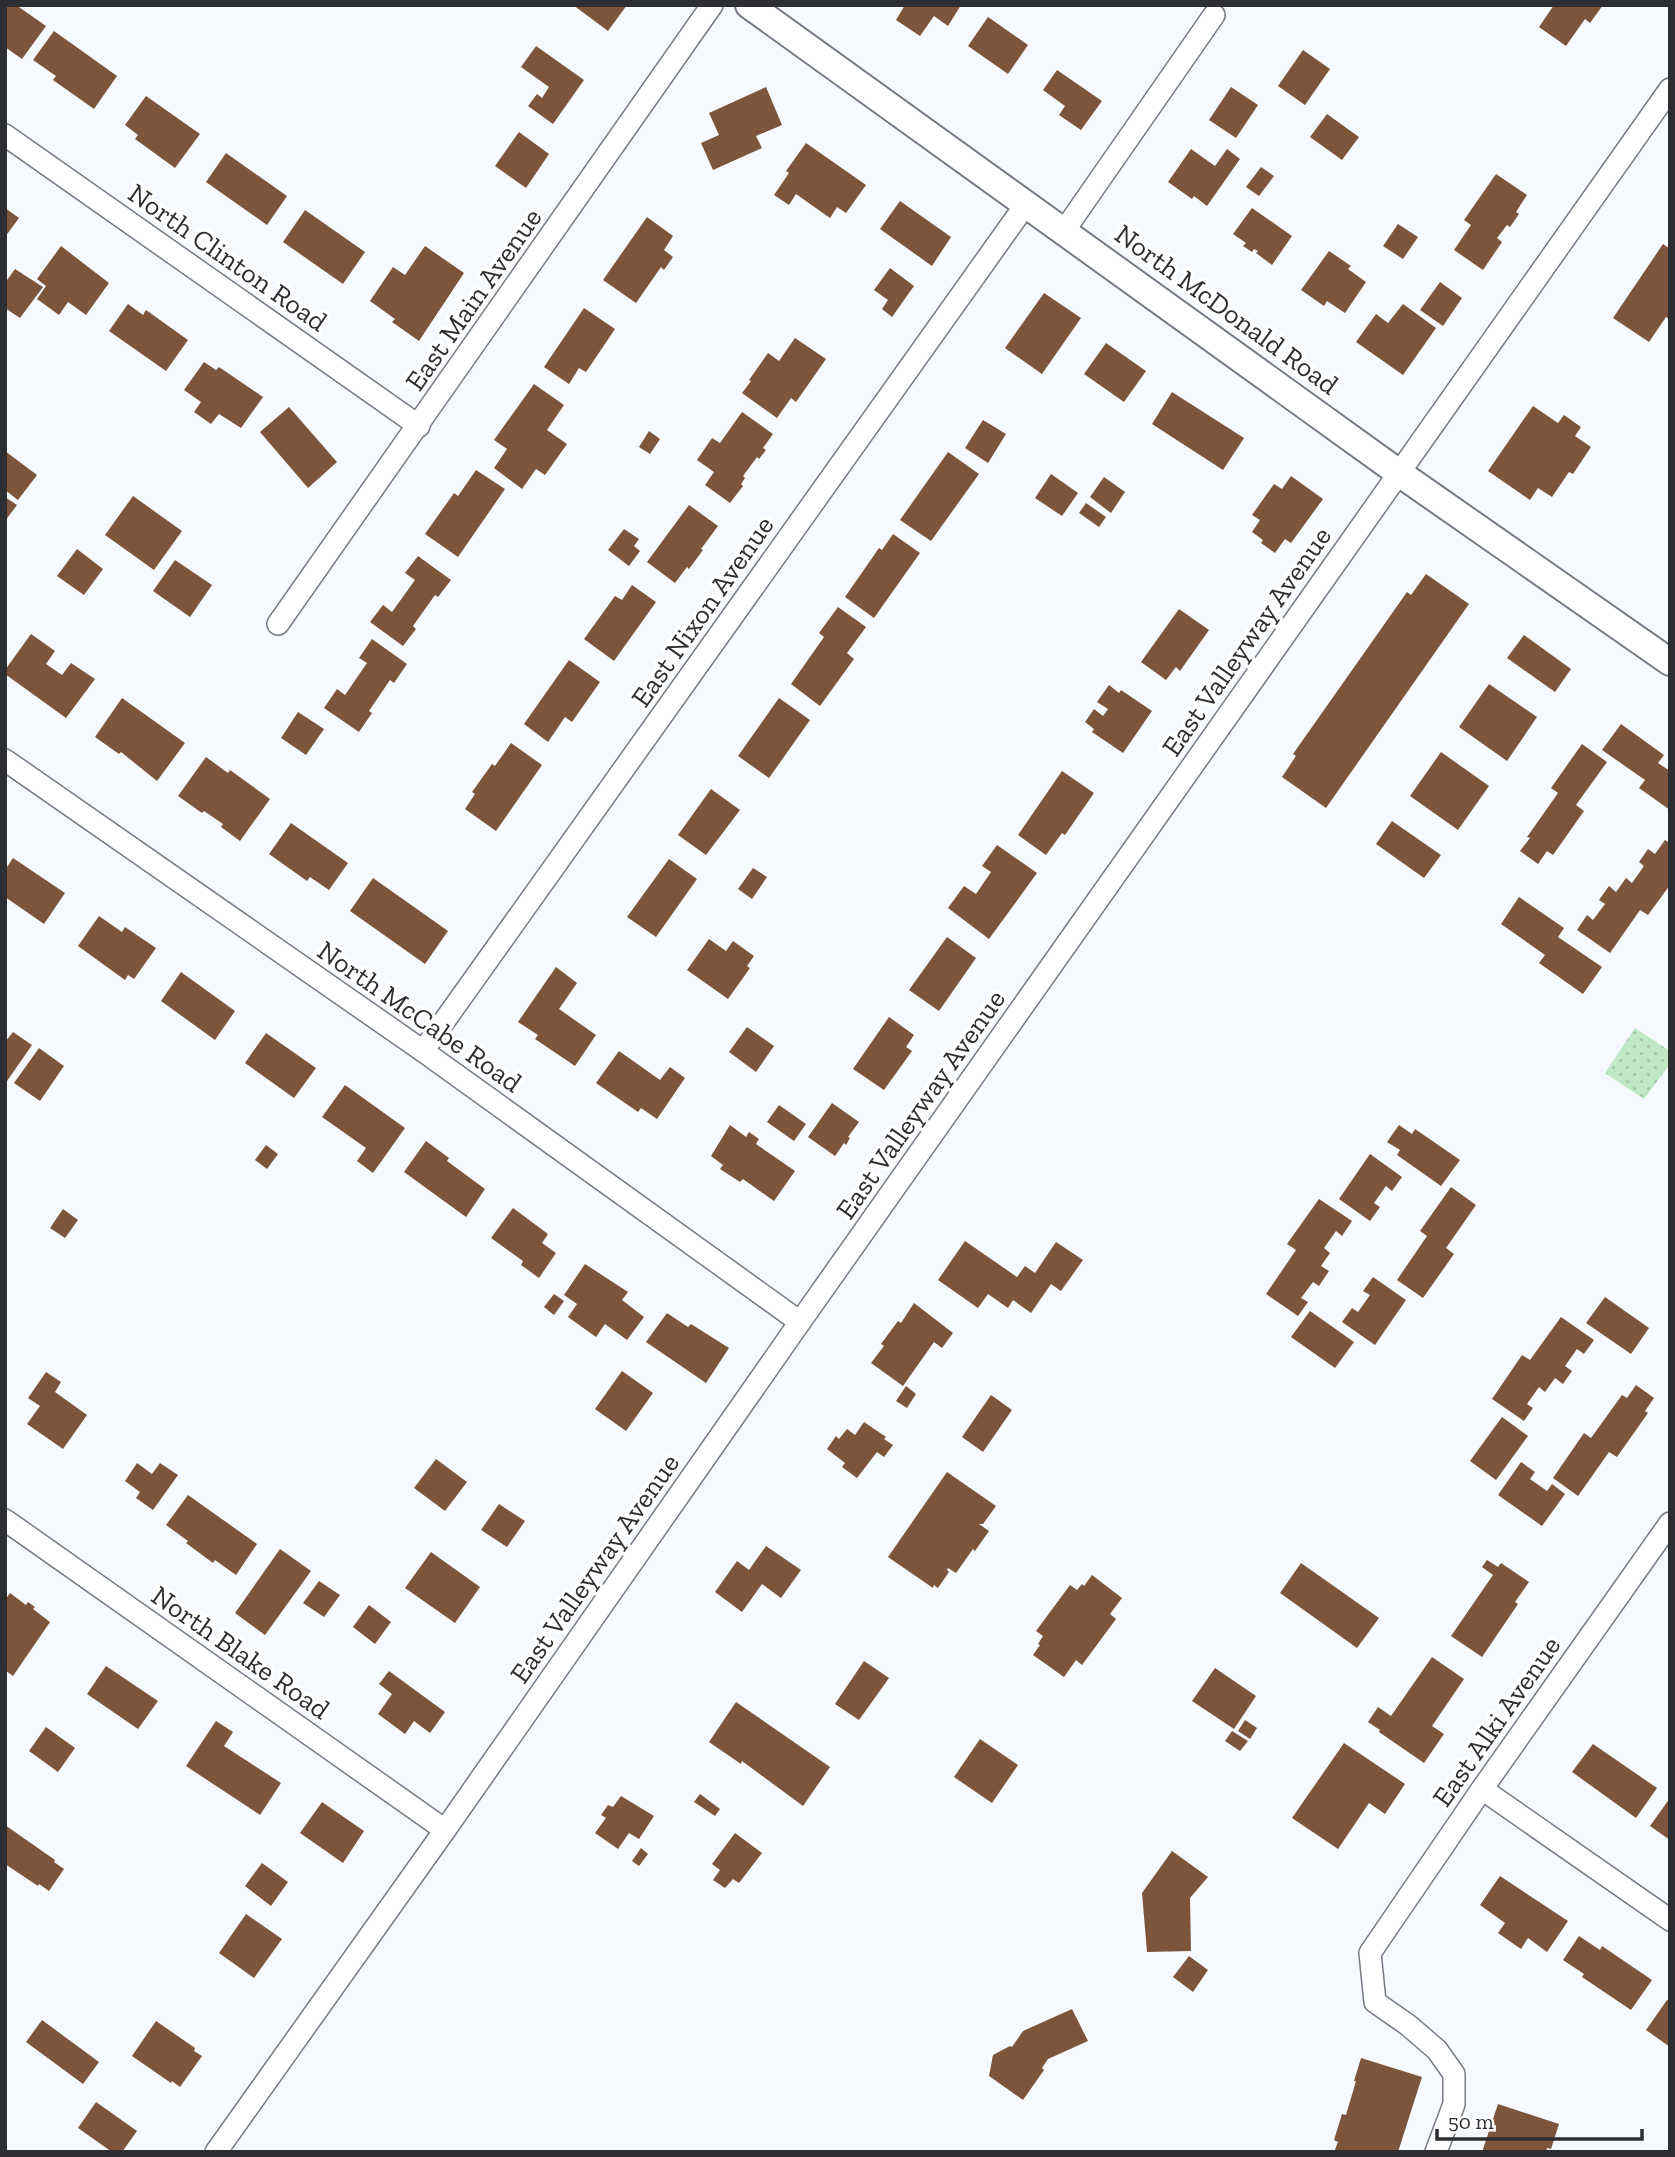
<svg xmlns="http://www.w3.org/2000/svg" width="1675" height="2157" viewBox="0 0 1675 2157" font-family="'Zilla Slab',serif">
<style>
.park{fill:url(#park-dots)}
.building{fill:#7d553a}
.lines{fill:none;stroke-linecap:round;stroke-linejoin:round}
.minor-casing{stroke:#777b83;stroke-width:24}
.tertiary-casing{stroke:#777b83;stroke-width:30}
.minor{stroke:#fff;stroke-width:21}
.tertiary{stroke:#fff;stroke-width:26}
.labels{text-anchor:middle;stroke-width:7;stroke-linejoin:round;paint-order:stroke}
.street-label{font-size:28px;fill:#2d2e32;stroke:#fff}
</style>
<defs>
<pattern id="park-dots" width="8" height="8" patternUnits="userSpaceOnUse" patternTransform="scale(1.75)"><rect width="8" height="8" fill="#bfe8c4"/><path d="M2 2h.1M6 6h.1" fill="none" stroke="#a4c7a9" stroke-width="1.8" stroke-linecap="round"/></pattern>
</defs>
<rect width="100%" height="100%" fill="#f6f9fe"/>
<!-- park -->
<polygon class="park" points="1635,1028 1670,1051 1670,1064 1644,1099 1605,1073"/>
<!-- building -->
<g class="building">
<polygon points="5,5 16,5 46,26 22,59 5,47"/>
<polygon points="573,5 627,5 608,31"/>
<polygon points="905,5 961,5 948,26 934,16 920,36 896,20"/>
<polygon points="1554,5 1603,5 1590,23 1585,19 1566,46 1539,27"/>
<polygon points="988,17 1028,45 1008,74 968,46"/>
<polygon points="54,31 117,76 94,109 53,80 56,76 33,60"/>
<polygon points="536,46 584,80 553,124 528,106 537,94 542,98 549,87 521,67"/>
<polygon points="1303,50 1330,69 1305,105 1278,86"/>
<polygon points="1057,70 1102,101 1081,130 1059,115 1065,106 1043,90"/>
<polygon points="766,87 782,125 756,136 762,148 713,170 701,143 719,135 709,113"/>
<polygon points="1231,87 1258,105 1236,138 1209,120"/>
<polygon points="146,96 200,134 175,168 135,139 138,135 125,125"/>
<polygon points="1327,114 1359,137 1342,160 1310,137"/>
<polygon points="519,132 549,154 526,188 495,166"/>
<polygon points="806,143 866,185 846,213 837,207 830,218 796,194 789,205 774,195 789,173 786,171"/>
<polygon points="1191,149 1215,166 1227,149 1240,159 1207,206 1194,196 1192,199 1168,182"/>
<polygon points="226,153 287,196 267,225 206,182"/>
<polygon points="1261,167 1274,176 1259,196 1246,187"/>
<polygon points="1496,174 1527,195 1516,212 1519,214 1510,227 1507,225 1497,238 1502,242 1483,270 1454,250 1471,225 1464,220"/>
<polygon points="900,201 951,237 932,266 880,229"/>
<polygon points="5,208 19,218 5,237"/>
<polygon points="1252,208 1292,236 1272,265 1256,253 1258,251 1254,249 1252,252 1243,246 1246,243 1233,234"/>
<polygon points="305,210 365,252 343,284 283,242"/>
<polygon points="647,217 673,236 664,250 673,257 664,270 661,267 636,303 603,280"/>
<polygon points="1398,224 1418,237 1403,259 1383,246"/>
<polygon points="1663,244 1670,249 1670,320 1666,317 1649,342 1613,318"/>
<polygon points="61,246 109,283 86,315 68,302 59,315 37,299 46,286 37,279"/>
<polygon points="425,246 464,273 419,341 392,322 395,319 370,301 393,267 405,275"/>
<polygon points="1329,251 1351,266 1348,269 1366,282 1345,313 1327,301 1324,306 1301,290"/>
<polygon points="890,268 914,286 892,317 882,309 888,300 874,290"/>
<polygon points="15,269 43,287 20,318 5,308 5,283"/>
<polygon points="1440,282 1462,298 1443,326 1420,310"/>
<polygon points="1044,293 1081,318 1042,374 1005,348"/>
<polygon points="128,304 143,315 146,310 188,340 166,371 109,331"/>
<polygon points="1403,304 1436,328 1403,375 1356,342 1376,314 1388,323"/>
<polygon points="584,308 615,329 586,372 579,368 569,384 544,367"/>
<polygon points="795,338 826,359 796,402 791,398 777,418 742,393 751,381 749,380 768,353 779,361"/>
<polygon points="1106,343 1146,371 1124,402 1084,374"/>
<polygon points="204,362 216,370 219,367 263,397 241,428 219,414 211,424 194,412 201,402 184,390"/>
<polygon points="534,384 564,405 547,430 567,444 545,475 536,469 522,489 494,468 507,449 494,440"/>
<polygon points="1172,392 1244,438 1223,470 1152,424"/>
<polygon points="1533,406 1558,423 1564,415 1581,427 1575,436 1591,447 1573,474 1569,472 1552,497 1538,488 1530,500 1488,471"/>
<polygon points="289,407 337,462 308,488 260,432"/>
<polygon points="742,412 773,434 763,448 766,450 759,459 757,457 743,476 745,478 741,484 743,486 730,503 705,485 714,472 697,460 712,438 720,443"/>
<polygon points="983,420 1006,434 988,463 965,448"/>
<polygon points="649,431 660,439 650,454 639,447"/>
<polygon points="5,451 37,475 18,500 5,490"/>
<polygon points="948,452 979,474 931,541 900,520"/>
<polygon points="476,470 505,489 458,557 425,534 454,493 458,496"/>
<polygon points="1051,474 1078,493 1062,516 1035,498"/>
<polygon points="1291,476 1323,499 1291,543 1285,539 1275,553 1261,543 1263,540 1252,532 1260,520 1252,515 1274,484 1282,489"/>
<polygon points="1104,477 1125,492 1111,513 1090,497"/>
<polygon points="133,496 182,531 154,570 105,535"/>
<polygon points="5,497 17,505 5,521"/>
<polygon points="1086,503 1106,517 1099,527 1079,513"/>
<polygon points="689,505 718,526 701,549 703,550 689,569 687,567 675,583 647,562"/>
<polygon points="624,529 639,539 634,546 640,551 629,566 608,550"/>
<polygon points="893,534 920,553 874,618 845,597 879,548 882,550"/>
<polygon points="77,549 103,569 84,595 57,576"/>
<polygon points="418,556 451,580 438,597 435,595 413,626 416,629 403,646 370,622 383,605 392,612 415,580 405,573"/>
<polygon points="175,560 212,585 190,617 153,591"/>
<polygon points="1426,574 1469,604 1326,808 1282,777 1296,756 1293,754 1407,592 1411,595"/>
<polygon points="632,585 656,602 614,661 584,639 615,596 622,600"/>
<polygon points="838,607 866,627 847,653 854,659 820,706 791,684 824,637 819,633"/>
<polygon points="1179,609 1209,630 1180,671 1176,667 1166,680 1141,662"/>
<polygon points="31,634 55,651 46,664 62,675 71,663 95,679 66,718 5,674 5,670"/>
<polygon points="1524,635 1571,669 1555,692 1507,658"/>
<polygon points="372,639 407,664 394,683 390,680 369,711 372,713 359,732 324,708 337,689 345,695 367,663 359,658"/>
<polygon points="569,660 600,682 572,722 565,717 548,742 524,724"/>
<polygon points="1489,684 1537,717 1507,761 1459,727"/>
<polygon points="1109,685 1119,693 1121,690 1152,711 1123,753 1092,732 1094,729 1085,722 1094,709 1103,716 1108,709 1097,702"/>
<polygon points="122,698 185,743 157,781 121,752 119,754 95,737"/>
<polygon points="779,698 810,720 769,778 738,756"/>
<polygon points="298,712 324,729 306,755 281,738"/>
<polygon points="1621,724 1664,755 1658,763 1670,771 1670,810 1639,788 1645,780 1602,750"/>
<polygon points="511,743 542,765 496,831 465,809 475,794 472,792 492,764 495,766"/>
<polygon points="1582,744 1607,762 1576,805 1584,811 1553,855 1547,851 1538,864 1520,851 1530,838 1527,837 1558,793 1551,788"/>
<polygon points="1441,752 1489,786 1458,830 1410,796"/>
<polygon points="206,757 228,773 230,770 270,799 240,841 221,827 223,824 204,811 202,813 178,796"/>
<polygon points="1062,771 1094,793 1065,835 1062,833 1046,855 1018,835"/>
<polygon points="711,789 740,810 706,855 678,835"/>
<polygon points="1392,821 1441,855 1424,878 1376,844"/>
<polygon points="291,823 348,863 329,890 310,877 307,881 269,854"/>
<polygon points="1665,840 1670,843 1670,885 1648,915 1640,910 1610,953 1577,930 1587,915 1593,920 1605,904 1599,900 1609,886 1616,892 1626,878 1632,883 1644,866 1639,862 1648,849 1655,854"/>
<polygon points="997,845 1037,873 989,939 948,908 964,886 976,894 991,872 982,866"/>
<polygon points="13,858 65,893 44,924 5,897 5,870"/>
<polygon points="669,859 697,879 656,937 627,917"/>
<polygon points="753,868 767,877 752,899 738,889"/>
<polygon points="373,878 448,931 425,964 350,911"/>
<polygon points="1519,897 1564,928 1558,937 1602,967 1583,994 1539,963 1545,955 1501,924"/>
<polygon points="99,916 122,932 125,927 156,948 134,979 128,975 125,980 78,946"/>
<polygon points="947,937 976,958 939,1011 909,990"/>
<polygon points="709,939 726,951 733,941 754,956 747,966 750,968 728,999 687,970"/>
<polygon points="556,967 577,983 559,1009 596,1035 575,1066 535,1039 538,1035 518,1022"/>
<polygon points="181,972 235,1011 215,1040 161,1001"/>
<polygon points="889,1017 914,1035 906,1047 912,1051 884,1090 853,1069"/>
<polygon points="747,1027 774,1046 756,1072 729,1052"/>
<polygon points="13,1032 32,1045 5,1084 5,1042"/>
<polygon points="266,1033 316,1068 294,1098 245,1063"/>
<polygon points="39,1048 64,1066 40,1101 14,1083"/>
<polygon points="619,1051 660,1080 670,1067 685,1078 657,1119 641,1108 638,1112 596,1083"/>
<polygon points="345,1085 405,1128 373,1173 357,1161 366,1148 322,1117"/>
<polygon points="832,1103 859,1122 848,1137 850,1138 846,1145 844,1143 835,1156 808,1137"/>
<polygon points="779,1105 806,1124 794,1141 767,1122"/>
<polygon points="730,1125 746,1137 749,1132 759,1139 756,1144 795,1171 774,1201 743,1179 740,1182 720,1169 723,1165 711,1156"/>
<polygon points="1399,1125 1412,1134 1415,1129 1460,1160 1441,1186 1397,1155 1400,1150 1387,1142"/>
<polygon points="426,1141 449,1158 447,1161 485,1189 466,1217 404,1172"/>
<polygon points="266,1145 278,1154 267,1169 255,1160"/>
<polygon points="1370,1154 1402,1177 1392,1191 1386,1186 1374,1203 1380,1207 1370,1221 1339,1199"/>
<polygon points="1451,1187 1476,1205 1446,1248 1454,1254 1423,1298 1397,1280 1427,1236 1420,1231"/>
<polygon points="1319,1199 1352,1221 1342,1236 1336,1231 1324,1248 1330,1253 1321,1266 1329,1271 1319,1286 1313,1282 1301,1298 1308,1302 1298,1316 1266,1294 1296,1250 1287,1244"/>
<polygon points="513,1208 548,1234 542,1243 556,1253 539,1278 521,1265 523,1261 491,1238"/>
<polygon points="63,1209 78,1220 65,1238 50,1228"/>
<polygon points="965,1241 1017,1277 1025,1266 1035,1273 1056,1242 1083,1260 1061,1291 1051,1284 1031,1313 1013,1300 1008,1308 988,1294 978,1308 938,1280"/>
<polygon points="585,1264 628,1292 622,1300 644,1317 627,1340 605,1324 596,1337 568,1317 577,1304 564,1295"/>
<polygon points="1373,1277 1406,1300 1375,1345 1342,1322 1352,1308 1358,1312 1370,1295 1363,1291"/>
<polygon points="554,1294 564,1301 554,1315 544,1307"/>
<polygon points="1605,1297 1649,1328 1631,1354 1586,1323"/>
<polygon points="914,1303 953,1333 942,1348 934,1342 903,1386 871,1363 884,1346 881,1344 898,1321 901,1323"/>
<polygon points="1310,1311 1354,1342 1335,1368 1291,1337"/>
<polygon points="667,1313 688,1327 691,1324 729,1348 706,1383 646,1342"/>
<polygon points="1561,1317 1594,1340 1584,1354 1577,1349 1565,1366 1572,1371 1563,1384 1555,1378 1545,1392 1539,1387 1527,1404 1533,1408 1524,1421 1492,1399 1522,1355 1530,1360"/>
<polygon points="622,1371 653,1393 626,1431 595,1409"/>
<polygon points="46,1372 61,1382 55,1392 87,1415 63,1449 27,1424 40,1406 28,1398"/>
<polygon points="1636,1385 1654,1398 1645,1411 1648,1413 1617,1457 1609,1452 1578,1496 1553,1478 1584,1433 1591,1438 1622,1395 1627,1398"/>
<polygon points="906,1386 916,1394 907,1408 896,1401"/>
<polygon points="991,1395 1012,1410 983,1452 962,1437"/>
<polygon points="1502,1417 1528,1436 1496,1480 1470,1461"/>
<polygon points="864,1422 886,1437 884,1439 893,1445 884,1457 877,1452 857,1478 842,1467 845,1463 827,1449 836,1436 839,1439 847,1429 855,1435"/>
<polygon points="436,1459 467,1482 445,1511 414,1488"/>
<polygon points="1521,1462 1535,1472 1530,1479 1547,1491 1552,1484 1565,1494 1542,1526 1498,1495"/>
<polygon points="137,1463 152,1474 160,1463 178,1475 153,1510 136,1498 140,1492 125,1481"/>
<polygon points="947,1472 996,1506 983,1524 979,1524 989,1531 975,1551 973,1549 956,1573 948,1568 947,1570 949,1572 938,1588 934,1585 933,1588 888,1557"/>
<polygon points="188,1495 257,1544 236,1575 215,1560 213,1563 186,1543 188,1541 166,1525"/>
<polygon points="499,1504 525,1521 507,1547 481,1530"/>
<polygon points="766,1546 801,1570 781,1598 762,1584 742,1612 715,1592 737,1561 749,1570"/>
<polygon points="280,1549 311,1571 265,1635 235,1613"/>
<polygon points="431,1552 480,1587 455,1623 405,1588"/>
<polygon points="1487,1560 1498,1567 1501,1563 1529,1582 1515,1602 1518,1604 1482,1657 1451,1636 1493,1575 1482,1567"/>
<polygon points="1301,1563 1379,1618 1357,1648 1280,1593"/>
<polygon points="1092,1575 1122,1598 1110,1614 1116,1619 1082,1665 1076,1660 1064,1677 1033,1655 1040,1645 1038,1644 1043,1636 1036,1631 1070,1585 1077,1590 1082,1584 1084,1586"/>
<polygon points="319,1581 340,1595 324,1617 303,1603"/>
<polygon points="10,1593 26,1605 28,1602 35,1607 33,1609 50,1622 13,1676 5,1670 5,1600"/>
<polygon points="369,1605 391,1622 375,1644 353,1627"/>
<polygon points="1432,1657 1464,1679 1432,1726 1444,1734 1424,1763 1379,1732 1380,1730 1368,1722 1378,1707 1391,1716"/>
<polygon points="864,1661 889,1678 859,1720 835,1704"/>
<polygon points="106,1666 158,1701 138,1729 87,1694"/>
<polygon points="1215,1668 1256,1696 1234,1729 1192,1701"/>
<polygon points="389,1671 445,1712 430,1733 414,1721 405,1734 378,1714 392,1694 379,1684"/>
<polygon points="736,1702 830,1767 803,1806 742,1761 741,1764 709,1742"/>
<polygon points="1245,1720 1257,1728 1250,1739 1238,1731"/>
<polygon points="216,1721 233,1732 224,1746 281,1783 260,1815 186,1766"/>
<polygon points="46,1727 75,1748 58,1772 29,1751"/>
<polygon points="1232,1731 1248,1741 1240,1751 1225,1741"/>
<polygon points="980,1739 1018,1765 992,1803 954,1777"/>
<polygon points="1344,1743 1405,1784 1385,1814 1369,1803 1338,1849 1292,1818"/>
<polygon points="1593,1744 1657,1788 1636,1818 1572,1772"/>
<polygon points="700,1794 720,1809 715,1816 694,1802"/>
<polygon points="621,1796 654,1816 639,1839 629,1833 618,1849 595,1833 606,1818 601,1815 608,1805 613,1807"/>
<polygon points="1670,1798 1670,1840 1650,1826"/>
<polygon points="322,1802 364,1831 343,1863 300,1833"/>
<polygon points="5,1825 55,1860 54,1862 64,1869 49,1891 39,1884 38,1886 5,1864"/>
<polygon points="735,1833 762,1853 739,1883 733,1879 725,1888 713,1880 720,1870 712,1864"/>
<polygon points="641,1848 648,1854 639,1866 632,1861"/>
<polygon points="1172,1851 1208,1877 1190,1898 1191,1951 1147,1952 1142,1893"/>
<polygon points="262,1863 288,1882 271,1906 245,1886"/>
<polygon points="1500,1876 1568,1921 1547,1952 1528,1938 1521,1949 1498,1933 1505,1923 1480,1905"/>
<polygon points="246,1914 282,1939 254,1978 219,1953"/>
<polygon points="1579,1936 1600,1950 1602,1946 1652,1980 1631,2010 1582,1977 1584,1974 1563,1960"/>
<polygon points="1189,1956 1208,1970 1193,1992 1173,1977"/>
<polygon points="1667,2000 1670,2001 1670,2047 1646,2030"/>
<polygon points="1072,2009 1088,2041 1048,2059 1042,2068 1044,2070 1023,2100 989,2076 993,2055 1010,2046 1012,2047 1023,2031"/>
<polygon points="42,2020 99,2062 83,2084 26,2042"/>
<polygon points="156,2021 195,2048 194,2051 202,2056 180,2087 172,2081 171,2083 132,2056"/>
<polygon points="1361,2058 1422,2077 1398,2152 1334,2152 1338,2142 1334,2140 1342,2114 1346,2115 1356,2081 1354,2081"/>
<polygon points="96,2102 137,2131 122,2152 112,2152 78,2128"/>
<polygon points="1498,2104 1559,2124 1551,2149 1547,2148 1546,2152 1482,2152"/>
</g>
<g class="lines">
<defs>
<g id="minor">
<polyline points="5,135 419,426"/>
<polyline points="1064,231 1214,15"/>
<polyline points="278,624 712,5"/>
<polyline points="5,760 423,1051 800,1322"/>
<polyline points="423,1051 1026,204"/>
<polyline points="5,1520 445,1830"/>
<polyline points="1482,1789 1670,1920"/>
<polyline points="216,2152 445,1830 800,1322 1670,89"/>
<polyline points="1436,2152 1454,2104 1454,2074 1437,2050 1408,2025 1375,2002 1370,1953 1482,1789 1670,1523"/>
</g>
<polyline id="tertiary" points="749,5 1399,473 1670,662"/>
</defs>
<!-- minor casing -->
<use href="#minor" class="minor-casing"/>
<!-- tertiary casing -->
<use href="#tertiary" class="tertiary-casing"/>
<!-- minor -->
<use href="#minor" class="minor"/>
<!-- tertiary -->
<use href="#tertiary" class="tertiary"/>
</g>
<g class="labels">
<!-- street labels -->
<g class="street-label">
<text transform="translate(228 257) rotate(35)" y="10">North Clinton Road</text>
<text transform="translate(473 299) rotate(-55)" y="10">East Main Avenue</text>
<text transform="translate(1227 309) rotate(36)" y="10">North McDonald Road</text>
<text transform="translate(702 611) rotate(-55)" y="10">East Nixon Avenue</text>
<text transform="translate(1246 641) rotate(-55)" y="10">East Valleyway Avenue</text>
<text transform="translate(420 1016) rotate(35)" y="10">North McCabe Road</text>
<text transform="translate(920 1104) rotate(-55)" y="10">East Valleyway Avenue</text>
<text transform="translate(594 1568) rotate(-55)" y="10">East Valleyway Avenue</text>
<text transform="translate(241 1652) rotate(35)" y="10">North Blake Road</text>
<text transform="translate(1496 1721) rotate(-55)" y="10">East Alki Avenue</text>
</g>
</g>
<!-- border -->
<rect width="1675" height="2157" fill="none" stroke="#2d2e32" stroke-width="14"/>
<!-- scale -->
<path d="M1437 2129v10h205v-10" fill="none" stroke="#2d2e32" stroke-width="3.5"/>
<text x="1448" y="2129" font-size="21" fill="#2d2e32" stroke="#ffffff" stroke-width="5" paint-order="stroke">50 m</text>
</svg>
